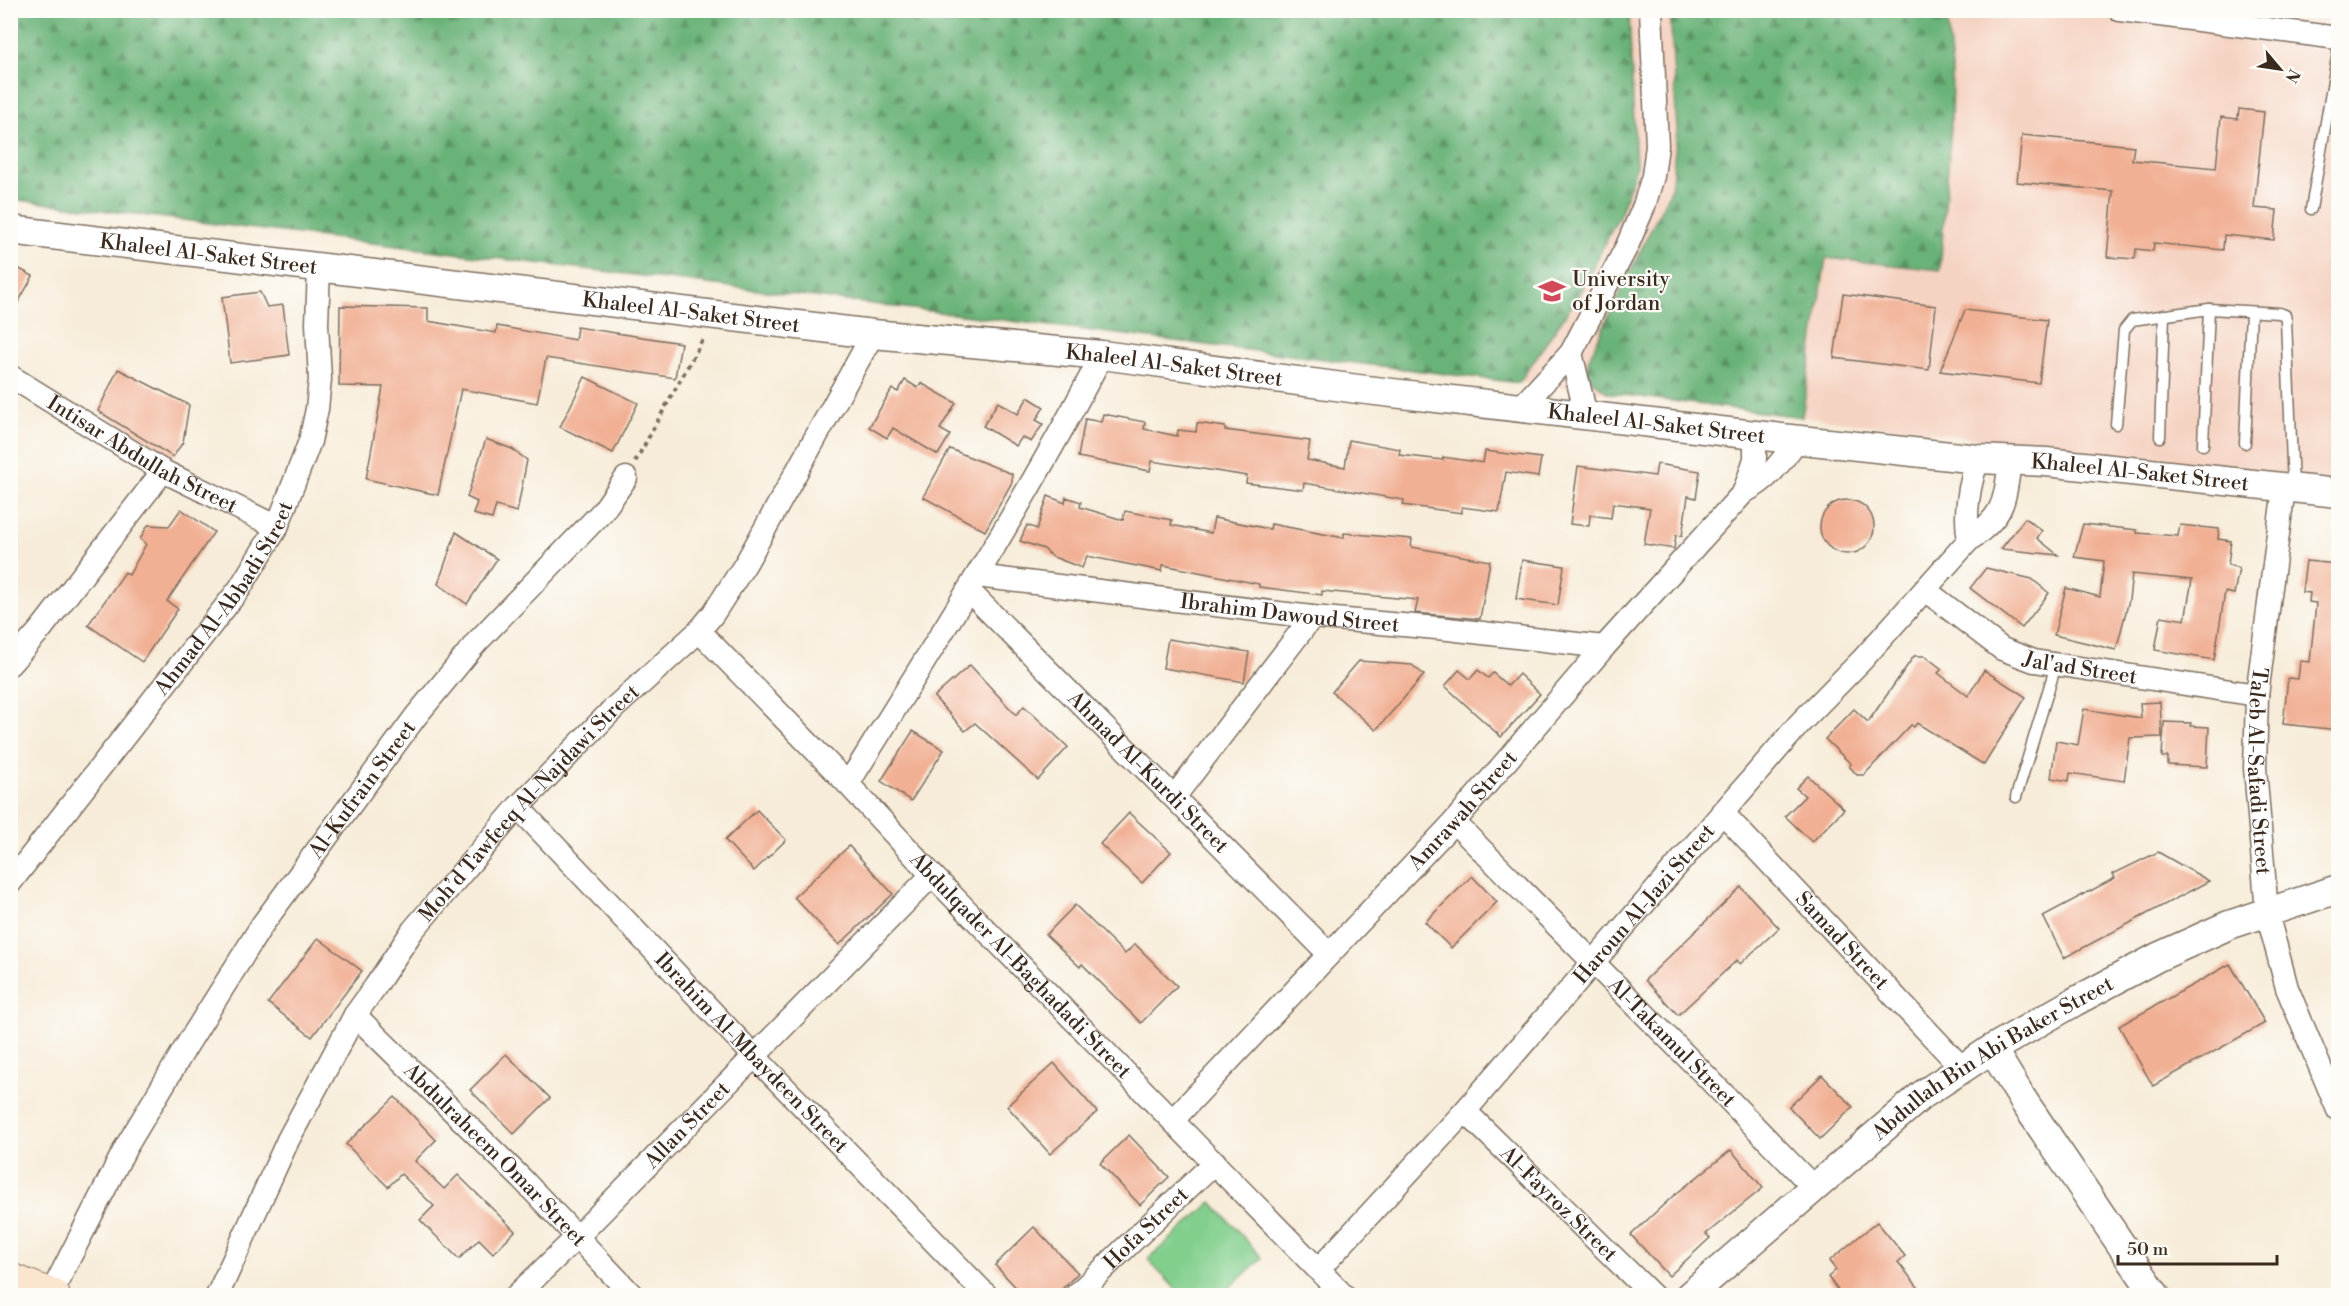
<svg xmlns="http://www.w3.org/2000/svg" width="2349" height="1306" viewBox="0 0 2349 1306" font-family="'Libre Bodoni',serif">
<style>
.built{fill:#f5d3c2}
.green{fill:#82cf8d;stroke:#5e7c56;stroke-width:1.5}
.forest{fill:url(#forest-firs);stroke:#526e4b;stroke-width:1.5}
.building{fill:#f1af93}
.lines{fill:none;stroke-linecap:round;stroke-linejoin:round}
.service-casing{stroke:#7d6e5f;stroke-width:13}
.minor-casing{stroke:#7d6e5f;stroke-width:25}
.tertiary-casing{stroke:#7d6e5f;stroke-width:31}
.secondary-casing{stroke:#7d6e5f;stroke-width:34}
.path{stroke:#7d6e5f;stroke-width:4;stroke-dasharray:4.5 4.5;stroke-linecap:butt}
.service{stroke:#fff;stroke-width:10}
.minor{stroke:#fff;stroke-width:22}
.tertiary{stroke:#fff;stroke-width:28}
.secondary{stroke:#fbe5cf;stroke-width:32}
.labels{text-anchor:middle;stroke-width:4.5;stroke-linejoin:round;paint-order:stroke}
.street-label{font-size:21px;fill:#3b2a1e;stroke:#fdfcf7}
.poi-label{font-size:21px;fill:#3b2a1e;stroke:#fdfcf7;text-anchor:start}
</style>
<defs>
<pattern id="forest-firs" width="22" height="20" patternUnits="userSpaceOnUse" patternTransform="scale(1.5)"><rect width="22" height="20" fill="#69b278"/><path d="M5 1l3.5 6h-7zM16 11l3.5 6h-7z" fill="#589162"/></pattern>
</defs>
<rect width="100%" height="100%" fill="#fdfcf7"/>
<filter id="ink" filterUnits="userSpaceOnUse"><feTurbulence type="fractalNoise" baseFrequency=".0167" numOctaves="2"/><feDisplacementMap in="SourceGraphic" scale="12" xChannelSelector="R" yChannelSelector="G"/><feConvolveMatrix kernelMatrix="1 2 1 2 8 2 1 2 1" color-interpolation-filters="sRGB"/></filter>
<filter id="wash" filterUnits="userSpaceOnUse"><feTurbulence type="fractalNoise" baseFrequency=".008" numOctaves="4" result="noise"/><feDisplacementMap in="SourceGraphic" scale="24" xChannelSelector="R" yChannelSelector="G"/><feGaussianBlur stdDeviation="1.35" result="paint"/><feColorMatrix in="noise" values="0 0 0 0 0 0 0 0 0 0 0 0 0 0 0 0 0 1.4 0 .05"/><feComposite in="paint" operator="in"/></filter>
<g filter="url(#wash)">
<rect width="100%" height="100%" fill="#f7ecd9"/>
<!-- built -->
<polygon class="built" points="11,11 2338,11 2338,482 11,199"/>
<!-- green -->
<polygon class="green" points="1212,1202 1262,1258 1221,1295 1181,1295 1148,1259"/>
<!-- forest -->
<g class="forest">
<polygon points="11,10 1629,11 1636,167 1621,212 1578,296 1519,383 11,199"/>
<polygon points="1903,10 1947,15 1952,69 1951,127 1940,270 1826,258 1802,417 1608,393 1588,377 1588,361 1610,312 1671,189 1677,130 1670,11"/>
</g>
<g id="blocks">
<!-- building -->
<g class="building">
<polygon points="2239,109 2264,112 2254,208 2277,210 2274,240 2224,235 2223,250 2154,243 2153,251 2136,249 2135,259 2107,257 2113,191 2017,182 2022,135 2134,146 2132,160 2216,168 2221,117 2238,119"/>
<polygon points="10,264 33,276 10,317"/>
<polygon points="260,292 267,307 283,305 289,355 230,363 222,297"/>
<polygon points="1843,294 1936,306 1929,370 1834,358"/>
<polygon points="340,306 428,308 428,321 496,333 497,326 575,340 577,327 681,343 675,378 546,358 537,403 461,389 438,495 366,479 383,387 339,386"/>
<polygon points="1965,310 2047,320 2039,383 1940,371"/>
<polygon points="118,369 189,405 183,442 173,457 98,411"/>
<polygon points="585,377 638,403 613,453 560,427"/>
<polygon points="905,380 918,388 921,383 956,403 940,429 950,435 938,455 893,428 887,438 869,427 892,389 898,392"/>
<polygon points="1028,397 1044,407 1036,420 1043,424 1031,442 1022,437 1016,446 983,426 998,402 1018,414"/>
<polygon points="1103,414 1145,422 1144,429 1177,436 1178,430 1196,432 1197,423 1225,427 1225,430 1310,441 1307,460 1345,467 1349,440 1400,449 1399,455 1443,460 1443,457 1483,463 1485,451 1541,458 1538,477 1506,472 1499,512 1462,507 1462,513 1403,505 1404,500 1304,483 1303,490 1246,483 1247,476 1152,461 1150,471 1078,457 1085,419 1101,422"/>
<polygon points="486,439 512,449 527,460 517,512 496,506 492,519 473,514 477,502 467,497"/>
<polygon points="950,449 1012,474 1012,482 985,531 923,497"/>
<polygon points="1657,464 1700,471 1696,498 1688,496 1682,536 1676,535 1674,549 1644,544 1650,508 1613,503 1611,518 1590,515 1589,526 1570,524 1578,466 1655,476"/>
<polygon points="1048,496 1065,503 1066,497 1081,502 1080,507 1123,520 1125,511 1172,520 1171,525 1211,533 1214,518 1270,529 1271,524 1344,538 1344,533 1412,539 1411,547 1490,561 1480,619 1415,613 1418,600 1322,591 1322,595 1259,587 1259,584 1163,565 1162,571 1087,556 1082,568 1051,556 1044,549 1020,541 1027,525 1037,529"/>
<circle cx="1847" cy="527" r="27"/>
<polygon points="181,509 214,532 167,601 178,609 142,662 88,625 125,572 129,575 146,544 140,539 148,525 169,526"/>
<polygon points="2025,518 2042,531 2037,538 2058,555 2001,549"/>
<polygon points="2083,524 2137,530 2137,533 2178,536 2180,525 2219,529 2218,539 2231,541 2228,565 2239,568 2234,594 2225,592 2214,660 2155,650 2161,616 2185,620 2192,580 2132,574 2129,600 2116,650 2054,635 2066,588 2100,597 2104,561 2074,557"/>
<polygon points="456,532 497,559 467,604 438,584"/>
<polygon points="1522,560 1564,566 1558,605 1516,599"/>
<polygon points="2306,561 2338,564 2338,730 2283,724 2288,678 2298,679 2300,661 2310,662 2316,603 2309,602 2310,593 2302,592"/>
<polygon points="1986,568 2032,579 2049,593 2022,628 1970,588"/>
<polygon points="1168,639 1249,652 1244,682 1163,668"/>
<polygon points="1914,656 1925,656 1942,669 1938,673 1968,696 1984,670 2026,697 1984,765 1917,723 1914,727 1911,725 1864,775 1857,775 1849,766 1851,764 1825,739 1854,709 1868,722"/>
<polygon points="1359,661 1412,665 1424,675 1376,730 1332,692"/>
<polygon points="970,665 1016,715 1024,706 1068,747 1038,780 975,723 965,731 934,697"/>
<polygon points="1459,670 1470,679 1478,670 1488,678 1493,673 1508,686 1519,674 1540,694 1501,737 1445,686"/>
<polygon points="2160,702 2162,737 2130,738 2124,781 2070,773 2069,781 2051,778 2056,741 2078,745 2084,709 2141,718 2140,703"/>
<polygon points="2164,722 2191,723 2190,726 2209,727 2207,767 2168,765 2168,757 2162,757"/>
<polygon points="913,731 944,750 911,801 881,781"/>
<polygon points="1808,776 1844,809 1812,842 1785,816 1805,796 1796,788"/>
<polygon points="757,810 786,840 754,871 725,840"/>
<polygon points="1129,813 1171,852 1142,883 1100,844"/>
<polygon points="849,846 893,894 839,945 794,897"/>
<polygon points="2158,852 2209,881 2064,958 2043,916 2115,878 2113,874"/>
<polygon points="1472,876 1497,902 1451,948 1425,922"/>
<polygon points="1741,887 1779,928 1740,964 1737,960 1678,1015 1645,980"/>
<polygon points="1075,905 1125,954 1135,944 1177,986 1141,1023 1082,964 1080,967 1046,935"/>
<polygon points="318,938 362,971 312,1037 268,1003"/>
<polygon points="2230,964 2265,1023 2153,1086 2119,1026"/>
<polygon points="506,1054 550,1098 514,1134 470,1090"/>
<polygon points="1054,1063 1097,1112 1050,1154 1007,1106"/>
<polygon points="1822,1075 1853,1107 1820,1139 1789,1107"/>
<polygon points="395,1097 436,1140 415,1161 444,1189 458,1175 515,1231 493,1253 479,1239 459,1259 420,1220 434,1206 401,1174 388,1187 346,1144"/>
<polygon points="1129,1135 1169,1177 1140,1205 1100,1163"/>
<polygon points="1731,1150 1763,1188 1706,1234 1710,1238 1669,1276 1631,1235 1672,1197"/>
<polygon points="1877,1222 1905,1256 1898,1262 1925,1296 1842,1296 1828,1277 1836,1270 1829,1261"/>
<polygon points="1034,1227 1078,1273 1055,1296 1024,1296 995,1265"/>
</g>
</g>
</g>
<g filter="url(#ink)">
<use href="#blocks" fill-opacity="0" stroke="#7d6e5f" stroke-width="1.5"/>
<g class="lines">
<defs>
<g id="service">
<polyline points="2311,209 2338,52"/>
<polyline points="2116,424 2124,330 2132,320 2209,309 2279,313 2285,315 2286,320 2293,487"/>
<polyline points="2160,437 2164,315"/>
<polyline points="2245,443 2251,312"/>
<polyline points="2203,445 2209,309"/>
<polyline points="2016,797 2056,665"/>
</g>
<g id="minor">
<polyline points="2120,10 2338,38"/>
<polyline points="1571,353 1586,415"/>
<path id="s1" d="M10 376 163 471 277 527"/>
<polyline points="1521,407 1571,353 1627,246 1644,206 1653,176 1657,146 1651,10"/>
<path id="s2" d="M2284 488 2257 695 2255 768 2267 913 2287 988 2338 1110"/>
<path d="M1744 492C1769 480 1782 461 1798 439"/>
<path d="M1969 540C1964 514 1969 485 1978 459"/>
<path id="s3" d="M977 576 1312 617 1448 629 1604 647"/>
<path id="s4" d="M1925 590 2002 649 2034 661 2257 695"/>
<path id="s5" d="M969 591 1329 954"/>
<path id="s6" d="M699 631 848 784 932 875 1344 1296"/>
<polyline points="10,664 41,629 163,471"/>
<path d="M848 784C936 643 1025 502 1102 355"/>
<polyline points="1175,796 1312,617"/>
<path id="s7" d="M518 807 754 1056 987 1296"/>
<path id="s8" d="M1722 812 1961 1067"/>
<path id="s9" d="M1454 822 1706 1076 1813 1187"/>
<path id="s10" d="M10 883 240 588 277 527 310 441 317 409 320 379 317 324 319 267"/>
<path id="s11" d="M355 1015 522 1179 633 1296"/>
<path id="s12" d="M1465 1111 1653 1296"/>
<path id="s13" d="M1173 1120 1454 822 1604 647 1744 492 1755 459V435"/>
<path id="s14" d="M1319 1269 1465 1111 1800 723 1862 660 1969 540C2005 515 2004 503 2010 462"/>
<path id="s15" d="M51 1294 126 1147 187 1045 262 925 416 716 476 643 603 511 626 478"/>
<path id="s16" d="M217 1296 288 1140 355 1015 375 987 413 930 518 807 614 708 699 631 713 614 746 563 873 334"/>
<path id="s17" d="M516 1296 576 1238 932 875"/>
<path id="s18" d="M1075 1296 1215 1162"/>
</g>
<g id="tertiary">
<path id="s19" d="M10 230 873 334 1102 355 1358 389 1755 435 1978 459 2046 462 2338 493"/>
<polyline points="1992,1049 2025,1103 2156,1296"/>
<path id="s20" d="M1689 1296 1922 1095 1992 1049 2074 1002 2158 957 2229 925 2338 889"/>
</g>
<polyline id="secondary" points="10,1279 54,1296"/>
</defs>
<!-- service casing -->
<use href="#service" class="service-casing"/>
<!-- minor casing -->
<use href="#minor" class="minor-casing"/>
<!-- tertiary casing -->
<use href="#tertiary" class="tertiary-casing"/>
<!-- secondary casing -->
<use href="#secondary" class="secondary-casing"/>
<!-- path -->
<polyline class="path" points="635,462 704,337"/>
<!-- service -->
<use href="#service" class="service"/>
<!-- minor -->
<use href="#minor" class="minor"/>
<!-- tertiary -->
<use href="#tertiary" class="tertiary"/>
<!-- secondary -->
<use href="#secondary" class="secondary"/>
</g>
</g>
<!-- icons -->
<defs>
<symbol id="university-bare" viewBox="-9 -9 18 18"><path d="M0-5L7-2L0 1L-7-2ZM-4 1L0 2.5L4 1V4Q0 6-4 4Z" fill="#d1495b" stroke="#fdfcf7" stroke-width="2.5" paint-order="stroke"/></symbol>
</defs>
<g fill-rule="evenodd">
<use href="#university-bare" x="1533" y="272" width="38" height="38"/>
</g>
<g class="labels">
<!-- street labels -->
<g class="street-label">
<text dy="7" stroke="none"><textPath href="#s19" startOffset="200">Khaleel Al-Saket Street</textPath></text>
<text dy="7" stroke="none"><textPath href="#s19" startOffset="686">Khaleel Al-Saket Street</textPath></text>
<text dy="7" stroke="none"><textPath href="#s19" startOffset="1172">Khaleel Al-Saket Street</textPath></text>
<text dy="7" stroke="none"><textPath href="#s19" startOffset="1658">Khaleel Al-Saket Street</textPath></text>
<text dy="7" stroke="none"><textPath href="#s1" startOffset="154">Intisar Abdullah Street</textPath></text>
<text dy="7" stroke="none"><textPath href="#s19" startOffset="2144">Khaleel Al-Saket Street</textPath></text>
<text dy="7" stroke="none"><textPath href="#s10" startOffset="357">Ahmad Al-Abbadi Street</textPath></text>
<text dy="7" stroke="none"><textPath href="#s3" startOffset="315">Ibrahim Dawoud Street</textPath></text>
<text dy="7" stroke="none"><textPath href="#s4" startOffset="178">Jal'ad Street</textPath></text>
<text dy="7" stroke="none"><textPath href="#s5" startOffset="255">Ahmad Al-Kurdi Street</textPath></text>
<text dy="7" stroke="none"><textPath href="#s2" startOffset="285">Taleb Al-Safadi Street</textPath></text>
<text dy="7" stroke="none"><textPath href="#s15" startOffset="594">Al-Kufrain Street</textPath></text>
<text dy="7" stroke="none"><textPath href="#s16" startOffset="588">Moh’d Tawfeeq Al-Najdawi Street</textPath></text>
<text dy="7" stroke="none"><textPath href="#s13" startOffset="424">Amrawah Street</textPath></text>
<text dy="7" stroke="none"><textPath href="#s14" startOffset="489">Haroun Al-Jazi Street</textPath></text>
<text dy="7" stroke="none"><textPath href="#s8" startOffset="176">Samad Street</textPath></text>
<text dy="7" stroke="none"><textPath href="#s6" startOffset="464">Abdulqader Al-Baghadadi Street</textPath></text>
<text dy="7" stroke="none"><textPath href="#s9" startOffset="310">Al-Takamul Street</textPath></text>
<text dy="7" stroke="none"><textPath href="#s7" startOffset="339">Ibrahim Al-Mbaydeen Street</textPath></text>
<text dy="7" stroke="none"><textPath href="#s20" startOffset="387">Abdullah Bin Abi Baker Street</textPath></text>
<text dy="7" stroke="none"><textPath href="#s17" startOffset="242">Allan Street</textPath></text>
<text dy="7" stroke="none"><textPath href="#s11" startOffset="198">Abdulraheem Omar Street</textPath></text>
<text dy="7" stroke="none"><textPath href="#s12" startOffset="132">Al-Fayroz Street</textPath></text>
<text dy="7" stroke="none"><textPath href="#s18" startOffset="98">Hofa Street</textPath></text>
</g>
<!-- poi labels -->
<g class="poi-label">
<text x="1572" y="286">University<tspan x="1572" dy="24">of Jordan</tspan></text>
</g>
</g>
<!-- margin -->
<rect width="2349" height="1306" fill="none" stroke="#fdfcf7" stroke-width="36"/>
<!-- north arrow -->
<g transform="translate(2280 69) rotate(119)" stroke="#fdfcf7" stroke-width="4.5" paint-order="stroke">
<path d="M0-4.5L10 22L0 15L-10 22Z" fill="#3b2a1e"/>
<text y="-9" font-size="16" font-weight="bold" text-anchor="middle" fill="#3b2a1e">N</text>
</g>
<!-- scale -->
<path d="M2118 1255v9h159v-9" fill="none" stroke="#3b2a1e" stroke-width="3"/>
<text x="2127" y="1255" font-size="18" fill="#3b2a1e" stroke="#fdfcf7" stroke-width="4.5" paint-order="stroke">50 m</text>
</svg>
